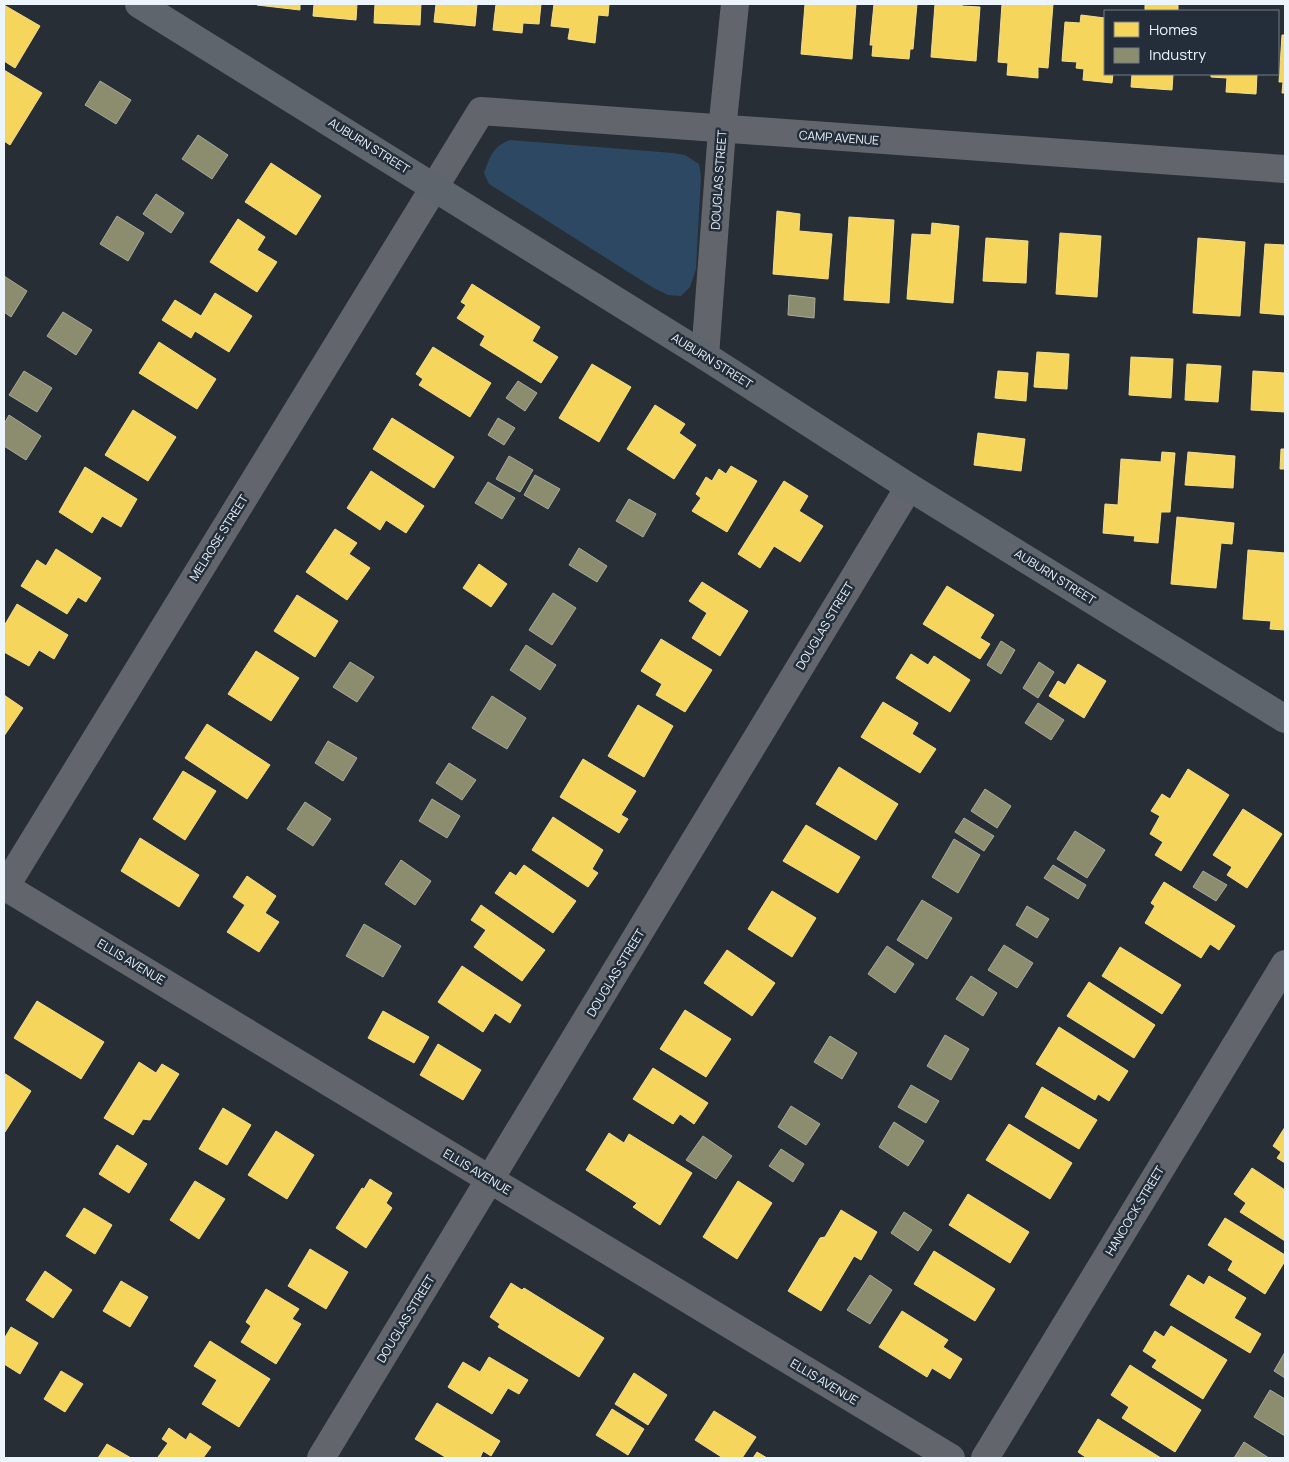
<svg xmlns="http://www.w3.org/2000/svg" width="1289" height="1462" viewBox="0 0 1289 1462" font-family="Manrope,sans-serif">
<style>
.green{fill:#2d4863}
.homes{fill:#f6d55c;stroke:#f3de8c}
.industry{fill:#8c8c6e;stroke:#a9ab99}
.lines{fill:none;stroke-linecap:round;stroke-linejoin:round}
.minor{stroke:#62666c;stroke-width:28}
.major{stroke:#5e656c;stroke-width:28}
.labels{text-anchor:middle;stroke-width:5;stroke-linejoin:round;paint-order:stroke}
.street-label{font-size:12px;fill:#ecf4fc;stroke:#232e3a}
</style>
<rect width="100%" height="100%" fill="#282e35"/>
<!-- green -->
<path class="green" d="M510 140 673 153 685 155 699 164 701 176 696 269 690 287 681 296 668 295 652 287 489 184 484 173C490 157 493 146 510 140Z"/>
<!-- homes -->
<g class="homes">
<polygon points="257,4 300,4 300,10 257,5"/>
<polygon points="314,4 357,4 356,20 313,16"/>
<polygon points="375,4 421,4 420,25 374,23"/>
<polygon points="436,4 477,4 475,26 434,22"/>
<polygon points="496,4 541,4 539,24 523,23 522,33 493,30"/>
<polygon points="554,4 609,4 608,16 598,15 595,43 568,39 570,28 551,26"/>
<polygon points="805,4 856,4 852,59 801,54"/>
<polygon points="874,4 917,4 913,49 910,49 909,59 872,56 873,45 870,45"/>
<polygon points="935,4 962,4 962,6 980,7 976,61 931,57"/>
<polygon points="1002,4 1053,4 1048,68 1038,67 1038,78 1007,75 1008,63 998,62"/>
<rect x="1145" y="4" width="33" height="7"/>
<polygon points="4,5 40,26 15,68 4,61"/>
<polygon points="1081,15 1105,18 1105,74 1113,74 1112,83 1083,80 1084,69 1076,68 1077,62 1062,61 1065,22 1080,23"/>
<polygon points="1282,35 1285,35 1285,93 1282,93 1283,82 1279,82"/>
<polygon points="4,70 42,93 10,145 4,141"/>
<polygon points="1132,74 1173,74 1172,90 1131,87"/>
<polygon points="1211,74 1257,74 1256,94 1226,92 1227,78 1211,77"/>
<polygon points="271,163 321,196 296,235 245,202"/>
<polygon points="777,211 800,214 799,231 832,234 828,279 773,274"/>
<polygon points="849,217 894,220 889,303 844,300"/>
<polygon points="238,219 265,237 257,250 277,262 257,292 210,262"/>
<polygon points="932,223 959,226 953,303 907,299 912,234 931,235"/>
<polygon points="1060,233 1101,236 1097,297 1056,294"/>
<polygon points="986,238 1028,241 1026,283 983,281"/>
<polygon points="1198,238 1245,242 1240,316 1193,313"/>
<polygon points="1265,244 1285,245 1285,315 1260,313"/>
<polygon points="472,284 540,327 532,341 558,357 541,383 480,345 485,336 457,318 466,305 461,302"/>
<polygon points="215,293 252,316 229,352 195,331 191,338 162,320 175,300 201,316"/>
<polygon points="159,342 216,379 197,409 139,373"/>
<polygon points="433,347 491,383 470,417 419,385 423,379 416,374"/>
<polygon points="1037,352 1069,354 1067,389 1034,387"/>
<polygon points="1131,357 1173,359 1171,398 1129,395"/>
<polygon points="592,364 631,387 599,442 559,418"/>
<polygon points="1187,364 1221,366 1218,402 1185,400"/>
<polygon points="998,371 1028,373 1026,401 995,398"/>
<polygon points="1253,371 1285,373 1285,412 1251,410"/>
<polygon points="655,405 685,424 679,433 696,445 674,479 627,449"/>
<polygon points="133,410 176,437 148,481 105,455"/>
<polygon points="392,418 454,457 434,488 373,449"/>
<polygon points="978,433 1025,439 1021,471 974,465"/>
<polygon points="1281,449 1285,449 1285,469 1280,469"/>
<polygon points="1162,452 1175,453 1170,512 1161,512 1158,543 1134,541 1135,536 1103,533 1105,504 1118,505 1121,459 1161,462"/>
<polygon points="1188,452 1235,456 1233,488 1185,485"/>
<polygon points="731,466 757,481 727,532 692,511 701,498 696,494 706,477 712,481 719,469 726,474"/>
<polygon points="85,467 137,499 121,527 102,516 92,533 59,512"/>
<polygon points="371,471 424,506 406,533 386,520 380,530 347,508"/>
<polygon points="784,481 808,496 799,511 823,526 800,562 774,546 760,568 738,554"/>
<polygon points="1177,517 1234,523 1232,544 1221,543 1216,588 1171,584"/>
<polygon points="335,529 357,543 349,554 370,568 347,600 306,572"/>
<polygon points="56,549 101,578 86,602 78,597 67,614 21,586 37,560 46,566"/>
<polygon points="1248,550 1285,553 1285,630 1270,629 1271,621 1243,619"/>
<polygon points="479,564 507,584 491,607 463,588"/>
<polygon points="702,582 748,611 720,656 692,638 707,613 689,601"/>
<polygon points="947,586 994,615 980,638 990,644 980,659 923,624"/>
<polygon points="297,595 338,621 315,657 274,631"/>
<polygon points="17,604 68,635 54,659 39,650 29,666 4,652 4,626"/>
<polygon points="661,639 712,670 685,712 656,695 662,684 641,671"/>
<polygon points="256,651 299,678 271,721 228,694"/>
<polygon points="911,654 928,665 934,656 970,680 950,712 896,678"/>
<polygon points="1078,664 1106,681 1084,718 1049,696 1058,681 1065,685"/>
<polygon points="4,695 23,708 4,736"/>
<polygon points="883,702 918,723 912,734 936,749 920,773 861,737"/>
<polygon points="638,705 673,726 644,777 608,756"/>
<polygon points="207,724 270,765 247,799 185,758"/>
<polygon points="583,759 636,791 621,815 628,819 619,833 560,797"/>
<polygon points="839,767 898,804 876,840 816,804"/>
<polygon points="1188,769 1229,795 1181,871 1155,855 1163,842 1150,834 1160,816 1151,811 1162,794 1170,799"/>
<polygon points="183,771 216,791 185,840 153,819"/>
<polygon points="1243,809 1282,834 1247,888 1227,875 1232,867 1213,855"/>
<polygon points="553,817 603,850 592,869 598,873 588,887 532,850"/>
<polygon points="806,825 860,857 838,893 783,861"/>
<polygon points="140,838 199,875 179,907 121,871"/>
<polygon points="524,865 576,901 553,933 495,893 510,872 516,876"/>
<polygon points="247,876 276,896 265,913 279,922 259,952 227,932 245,905 233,897"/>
<polygon points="1164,882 1235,926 1219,950 1210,944 1201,958 1145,923 1155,906 1151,903"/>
<polygon points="772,891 816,918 792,957 748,929"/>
<polygon points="481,905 545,950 522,981 474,947 486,930 471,920"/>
<polygon points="1120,947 1181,985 1162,1014 1102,976"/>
<polygon points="727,950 775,983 752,1016 704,983"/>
<polygon points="462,966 521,1005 510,1023 495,1013 483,1032 438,1002"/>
<polygon points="1089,982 1155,1025 1134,1058 1067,1016"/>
<polygon points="37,1001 104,1042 81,1079 14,1038"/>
<polygon points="685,1010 731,1039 706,1077 660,1049"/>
<polygon points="383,1011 429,1037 414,1063 368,1038"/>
<polygon points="1059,1027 1128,1071 1109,1101 1098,1094 1095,1100 1036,1064"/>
<polygon points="438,1044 481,1070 463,1100 420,1075"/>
<polygon points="139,1062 156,1073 162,1064 179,1074 150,1120 143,1119 133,1135 104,1118"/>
<polygon points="653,1068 708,1103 694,1124 680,1114 673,1124 633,1099"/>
<polygon points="4,1073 31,1091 5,1132 4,1131"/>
<polygon points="1042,1087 1097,1120 1079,1149 1025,1117"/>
<polygon points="223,1108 251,1125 227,1165 199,1149"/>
<polygon points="1009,1124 1072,1163 1050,1199 986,1160"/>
<polygon points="1285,1127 1285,1163 1277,1158 1281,1152 1273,1146"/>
<polygon points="276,1131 314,1155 287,1199 248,1175"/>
<polygon points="609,1133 624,1143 629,1134 692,1173 660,1225 633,1207 637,1203 586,1170"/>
<polygon points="117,1145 147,1164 129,1193 99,1174"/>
<polygon points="1252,1168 1285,1190 1285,1241 1240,1212 1246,1203 1234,1194"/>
<polygon points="370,1179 392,1193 386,1203 392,1208 366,1248 336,1228 362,1188 364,1189"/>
<polygon points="195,1181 225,1199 199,1239 170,1220"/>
<polygon points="738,1181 772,1203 737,1259 703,1237"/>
<polygon points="968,1194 1029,1232 1010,1263 949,1225"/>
<polygon points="84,1208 112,1225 95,1254 66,1236"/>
<polygon points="841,1210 877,1232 861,1260 854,1256 821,1311 788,1291 820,1238 825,1237"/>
<polygon points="1225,1218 1285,1255 1285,1261 1265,1294 1228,1270 1233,1261 1208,1245"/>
<polygon points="310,1249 348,1272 326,1309 288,1286"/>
<polygon points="934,1251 995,1289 975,1321 914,1284"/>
<polygon points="45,1271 72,1290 53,1318 26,1300"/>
<polygon points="1188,1275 1204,1285 1209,1276 1246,1298 1234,1318 1261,1334 1250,1353 1170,1305"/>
<polygon points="121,1281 148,1297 130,1327 103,1311"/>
<polygon points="511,1283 522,1290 524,1288 604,1338 579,1377 498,1327 500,1324 490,1317"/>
<polygon points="266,1289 299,1309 292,1319 301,1324 276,1364 241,1342 251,1326 246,1322"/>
<polygon points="902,1311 948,1340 943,1347 962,1359 950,1379 932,1368 927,1377 879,1347"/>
<polygon points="1171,1326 1227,1360 1203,1399 1152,1367 1157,1360 1143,1351 1155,1331 1164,1337"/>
<polygon points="11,1327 38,1343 20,1374 4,1364 4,1339"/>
<polygon points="210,1341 270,1379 239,1427 202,1404 217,1380 194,1366"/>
<polygon points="489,1357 528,1380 519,1394 508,1388 492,1414 448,1387 463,1362 480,1372"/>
<polygon points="1130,1365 1201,1410 1175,1452 1122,1418 1129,1407 1111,1395"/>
<polygon points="61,1371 83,1384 65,1412 44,1399"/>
<polygon points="634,1373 667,1395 648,1425 615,1404"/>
<polygon points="437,1403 500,1441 491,1456 483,1451 480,1458 447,1458 415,1439"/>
<polygon points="612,1409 644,1429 628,1455 596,1435"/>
<polygon points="714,1411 756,1437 742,1458 723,1458 695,1440"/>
<polygon points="1098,1419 1161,1458 1087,1458 1078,1452"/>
<polygon points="169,1428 186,1440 190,1433 211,1447 203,1458 159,1458 158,1457 168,1443 162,1439"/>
<polygon points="107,1444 131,1458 98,1458"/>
<polygon points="757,1452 767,1458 753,1458"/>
</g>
<!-- industry -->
<g class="industry">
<polygon points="100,81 131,100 116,124 85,105"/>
<polygon points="198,135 228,155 212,179 182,159"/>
<polygon points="156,194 184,213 171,233 143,214"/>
<polygon points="117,216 144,233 128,261 100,244"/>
<polygon points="4,276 27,291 11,317 4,312"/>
<polygon points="789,295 815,298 814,318 788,315"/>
<polygon points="63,312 92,330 76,355 47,336"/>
<polygon points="24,371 52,388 37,412 9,395"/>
<polygon points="518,381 537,393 525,411 506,398"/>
<polygon points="9,415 41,436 26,460 4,446 4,424"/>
<polygon points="498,418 515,428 504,445 488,435"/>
<polygon points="509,456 533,470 520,492 496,479"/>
<polygon points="535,475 560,489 548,509 524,495"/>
<polygon points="488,482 515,498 502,519 475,503"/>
<polygon points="629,499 656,514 643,537 616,521"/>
<polygon points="579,548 607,566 597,582 569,565"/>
<polygon points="553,593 576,608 552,645 529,630"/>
<polygon points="1001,641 1015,650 1001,674 987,665"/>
<polygon points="526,645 556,665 540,690 510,670"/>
<polygon points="350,662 374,677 357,702 333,687"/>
<polygon points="1039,662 1054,672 1038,698 1023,688"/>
<polygon points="492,696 526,718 507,749 472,728"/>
<polygon points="1038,703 1064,720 1051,740 1025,723"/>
<polygon points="328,741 357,758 343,781 315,763"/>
<polygon points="449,763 476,780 462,800 436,783"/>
<polygon points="985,789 1011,806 997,828 971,811"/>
<polygon points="432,799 460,816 447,838 419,821"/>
<polygon points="305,802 331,819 313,846 287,829"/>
<polygon points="964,818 994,836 984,851 955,832"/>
<polygon points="1075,831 1105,850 1087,878 1057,859"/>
<polygon points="954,839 980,855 958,893 932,877"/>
<polygon points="401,860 431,881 415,905 385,884"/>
<polygon points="1053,865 1086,885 1078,899 1044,878"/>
<polygon points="1203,871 1227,885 1216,901 1193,887"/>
<polygon points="922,900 952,918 927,959 897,940"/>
<polygon points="1027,906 1049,919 1037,938 1016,925"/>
<polygon points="364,924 401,946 383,977 346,956"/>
<polygon points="1004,945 1033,963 1017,988 988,970"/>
<polygon points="887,946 914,964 895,993 868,974"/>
<polygon points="971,976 997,993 983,1016 956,999"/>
<polygon points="945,1035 969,1049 951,1080 927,1066"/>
<polygon points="830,1036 857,1053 842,1079 814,1062"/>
<polygon points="911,1085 939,1101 926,1123 898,1107"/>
<polygon points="791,1106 820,1124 806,1145 778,1127"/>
<polygon points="894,1122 924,1141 908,1166 879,1147"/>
<polygon points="703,1136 732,1156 716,1179 686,1160"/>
<polygon points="781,1149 804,1164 793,1182 769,1166"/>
<polygon points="904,1212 932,1230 918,1251 891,1233"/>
<polygon points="870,1275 892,1290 870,1324 847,1310"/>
<polygon points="1285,1352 1285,1378 1274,1371"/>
<polygon points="1270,1390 1285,1399 1285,1436 1254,1417"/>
<polygon points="1244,1442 1269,1458 1234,1458"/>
</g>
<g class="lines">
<!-- minor -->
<g class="minor">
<polyline points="705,356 722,130 735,4"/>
<polyline points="4,886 951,1458"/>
<polyline points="4,889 481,111 1285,169"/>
<polyline points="321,1458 909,487"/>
<polyline points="985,1458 1285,964"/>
</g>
<!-- major -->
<polyline class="major" points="139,4 705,356 909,487 1285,719"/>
</g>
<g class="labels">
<!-- street labels -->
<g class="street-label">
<text transform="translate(839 138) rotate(4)" y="4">CAMP AVENUE</text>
<text transform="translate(369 146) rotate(32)" y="4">AUBURN STREET</text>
<text transform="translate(719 180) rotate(-86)" y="4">DOUGLAS STREET</text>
<text transform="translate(712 361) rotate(32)" y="4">AUBURN STREET</text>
<text transform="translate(219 538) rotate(-58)" y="4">MELROSE STREET</text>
<text transform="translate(1055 577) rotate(32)" y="4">AUBURN STREET</text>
<text transform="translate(825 626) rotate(-59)" y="4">DOUGLAS STREET</text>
<text transform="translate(131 962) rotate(31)" y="4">ELLIS AVENUE</text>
<text transform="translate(616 973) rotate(-59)" y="4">DOUGLAS STREET</text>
<text transform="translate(477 1172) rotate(31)" y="4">ELLIS AVENUE</text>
<text transform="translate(1135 1211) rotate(-59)" y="4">HANCOCK STREET</text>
<text transform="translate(406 1319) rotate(-59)" y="4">DOUGLAS STREET</text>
<text transform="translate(824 1382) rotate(31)" y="4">ELLIS AVENUE</text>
</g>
</g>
<!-- border -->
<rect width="1289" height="1462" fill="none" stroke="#ecf4fc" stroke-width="10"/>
<!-- legend -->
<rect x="1104" y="10" width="175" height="65" fill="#232e3a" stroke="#737d88"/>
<rect x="1114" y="22" width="25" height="15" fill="#f6d55c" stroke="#737d88"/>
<text x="1149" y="35" font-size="15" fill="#ecf4fc">Homes</text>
<rect x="1114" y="48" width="25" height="15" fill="#8c8c6e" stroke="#737d88"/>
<text x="1149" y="60" font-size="15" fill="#ecf4fc">Industry</text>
</svg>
